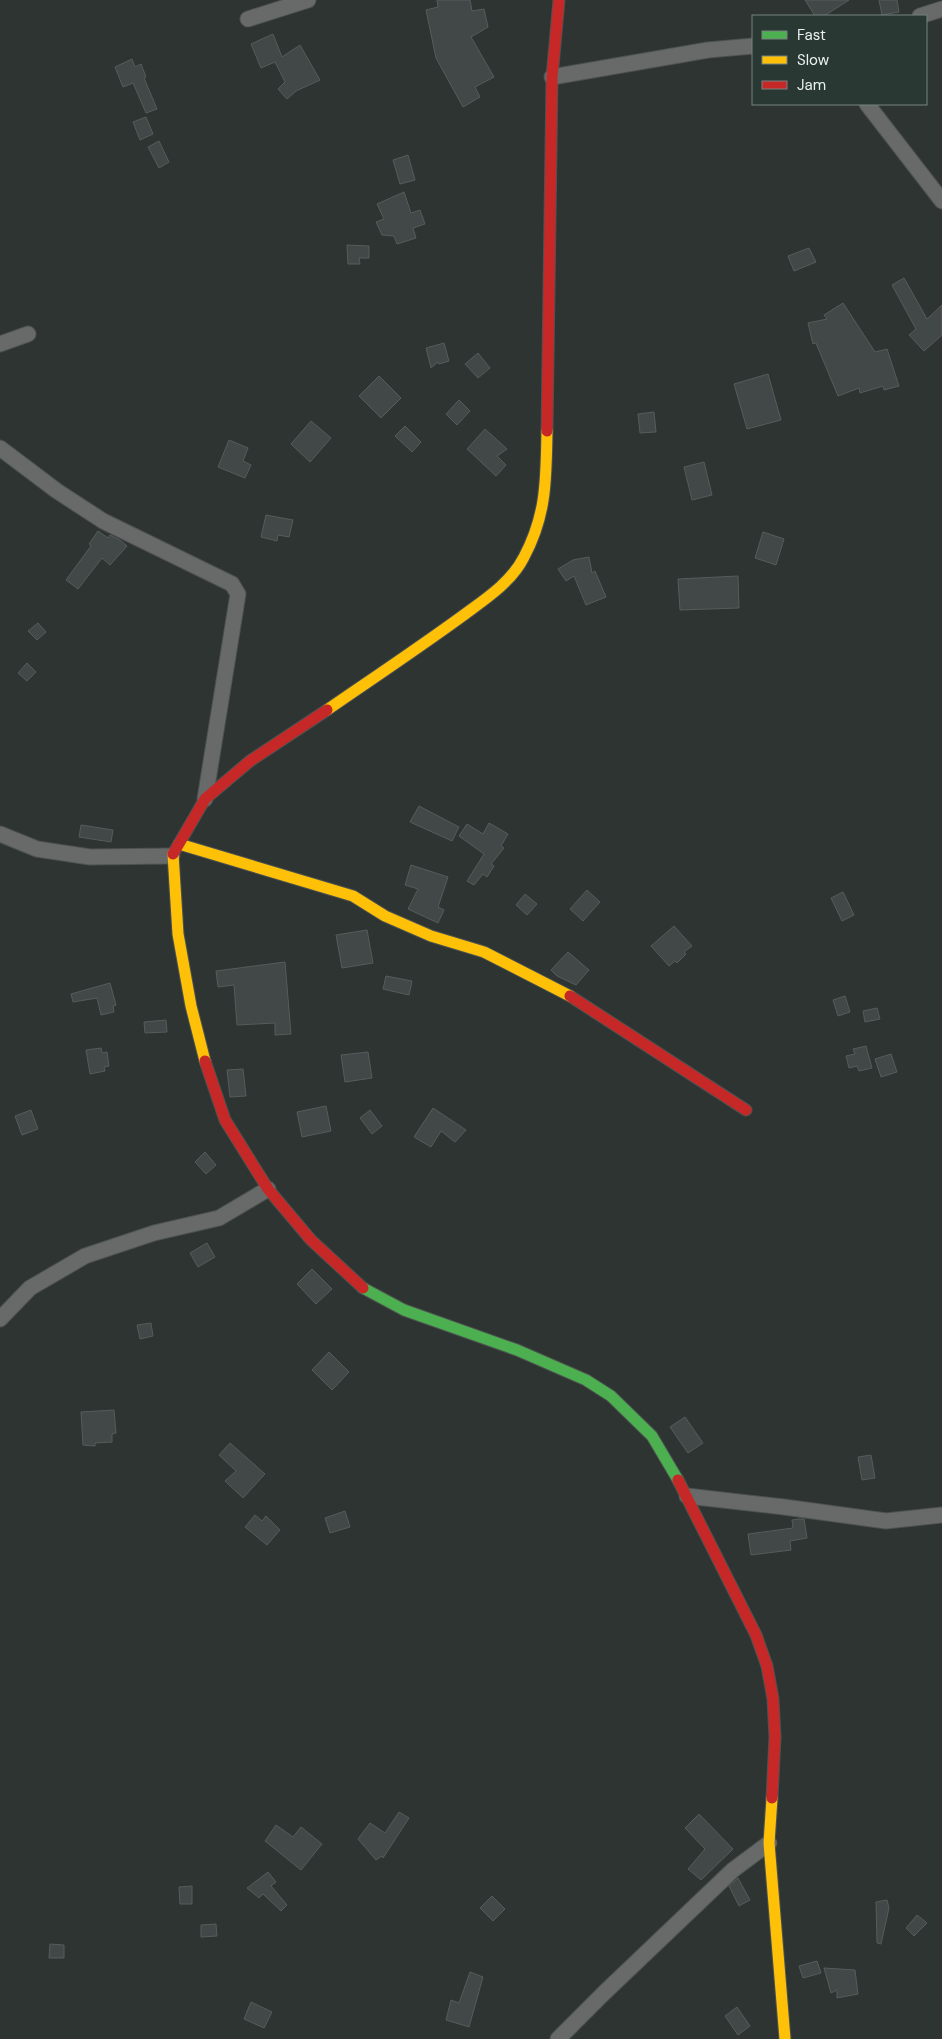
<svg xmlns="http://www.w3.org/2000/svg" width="942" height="2039" viewBox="0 0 942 2039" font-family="'DM Sans',sans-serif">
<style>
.building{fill:#424848;stroke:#565c5b}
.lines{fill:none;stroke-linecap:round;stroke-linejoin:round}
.street-casing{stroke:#4d5250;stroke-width:17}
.fast-casing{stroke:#4d5250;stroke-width:13}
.slow-casing{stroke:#4d5250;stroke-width:13}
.jam-casing{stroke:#4d5250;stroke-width:13}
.street{stroke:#676a68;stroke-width:15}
.fast{stroke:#4caf50;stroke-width:11}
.slow{stroke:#ffc107;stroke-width:11}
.jam{stroke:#c62828;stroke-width:11}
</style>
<rect width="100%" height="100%" fill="#2e3432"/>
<!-- building -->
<g class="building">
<polygon points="437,0 470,0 472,11 484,9 488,27 471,37 494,77 475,87 480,97 463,107 436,58 426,10 438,7"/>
<polygon points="805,0 849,0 824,16 815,16"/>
<polygon points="879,0 897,0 899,12 882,15"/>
<polygon points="273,34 282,57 300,45 320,80 296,91 287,99 278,89 285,82 275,62 261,68 251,44"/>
<polygon points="132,59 135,67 141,64 146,77 144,78 157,109 146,113 133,83 123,87 115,67"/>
<polygon points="146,117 153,134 140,140 133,122"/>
<polygon points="159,141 169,162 159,168 148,147"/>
<polygon points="408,155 415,180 400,184 393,160"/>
<polygon points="404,192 411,213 420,210 425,224 413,228 416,238 397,244 394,236 382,235 376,222 384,219 377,204"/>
<polygon points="347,245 369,246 369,258 359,258 360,264 348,264"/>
<polygon points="809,248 816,262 794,271 788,256"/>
<polygon points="904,278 927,319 942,305 942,335 924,351 909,335 916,329 892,285"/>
<polygon points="843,303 875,352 887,349 899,386 884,390 883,386 860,393 859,388 838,396 816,343 813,344 808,323 827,319 824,315"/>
<polygon points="444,343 449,361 439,364 438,362 431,368 426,348"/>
<polygon points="478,353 490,368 478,378 465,364"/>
<polygon points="768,374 781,420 747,429 734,384"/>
<polygon points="379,376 401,398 381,418 359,396"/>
<polygon points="459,400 470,411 457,425 446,414"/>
<polygon points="654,412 656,432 640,433 638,414"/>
<polygon points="311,421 331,438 310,462 291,444"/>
<polygon points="405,426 421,442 412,452 395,436"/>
<polygon points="485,429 507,449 497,456 506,465 496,476 467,449"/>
<polygon points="229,440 248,448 243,461 251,465 245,478 218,467"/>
<polygon points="704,462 712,495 692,500 684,467"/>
<polygon points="266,515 293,520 289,537 278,535 277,541 261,537"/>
<polygon points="98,531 108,538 110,535 120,540 127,546 110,565 102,558 78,589 66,580 91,546 89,544"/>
<polygon points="763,532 784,539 776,565 755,558"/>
<polygon points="589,557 592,573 595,571 606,597 586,605 574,576 566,581 558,569 573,560"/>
<polygon points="738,576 739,608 680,610 678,579"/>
<polygon points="38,623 46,632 37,640 28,631"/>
<polygon points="27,663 36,672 27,681 18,673"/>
<polygon points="419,806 459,827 452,841 410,822"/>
<polygon points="489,823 508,834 501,846 504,848 491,864 494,866 487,877 483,874 474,885 467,881 484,854 459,836 467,824 483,834"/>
<polygon points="81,825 113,830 111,842 79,837"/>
<polygon points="411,865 448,877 438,907 444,910 438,923 408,909 418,889 405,885"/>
<polygon points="587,890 600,902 583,921 570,909"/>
<polygon points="843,892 854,915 842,921 831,898"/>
<polygon points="525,894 537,904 527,915 516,905"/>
<polygon points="674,926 692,946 684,952 686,954 677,963 675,961 669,966 651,946"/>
<polygon points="367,930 373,963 342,968 336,935"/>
<polygon points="568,952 589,970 576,985 557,976 551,970"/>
<polygon points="285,962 291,1034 275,1035 275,1023 237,1025 234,985 218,987 216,971"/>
<polygon points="386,976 412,981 409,995 383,989"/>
<polygon points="110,983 116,1005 113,1006 114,1012 101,1015 97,998 73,1002 71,994"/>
<polygon points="845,996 850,1012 838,1016 833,1000"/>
<polygon points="877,1008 880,1019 865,1022 863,1011"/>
<polygon points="166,1020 167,1032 145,1033 144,1022"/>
<polygon points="866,1046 872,1068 859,1071 857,1066 849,1068 846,1056 855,1054 853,1049"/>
<polygon points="101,1048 102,1053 107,1052 109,1066 104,1067 105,1071 90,1074 86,1050"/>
<polygon points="368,1052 372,1078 345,1082 341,1055"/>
<polygon points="891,1054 897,1072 881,1077 875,1059"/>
<polygon points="243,1069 246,1096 230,1097 227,1070"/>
<polygon points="326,1106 331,1131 302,1137 297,1112"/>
<polygon points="433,1108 466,1130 455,1142 441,1131 431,1147 414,1137"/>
<polygon points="31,1110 38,1129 22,1135 15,1116"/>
<polygon points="370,1110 382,1126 372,1134 360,1118"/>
<polygon points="205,1152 216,1165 206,1174 195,1162"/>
<polygon points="207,1243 215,1257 198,1267 190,1253"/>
<polygon points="312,1269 332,1289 316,1304 297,1284"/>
<polygon points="151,1323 153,1336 140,1339 137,1325"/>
<polygon points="329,1352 349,1372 332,1390 312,1370"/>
<polygon points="114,1410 116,1433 112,1434 112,1442 95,1443 95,1446 83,1445 81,1412"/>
<polygon points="685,1417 703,1443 688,1453 670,1427"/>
<polygon points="230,1443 265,1474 243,1498 225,1481 236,1471 219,1455"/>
<polygon points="871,1455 875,1478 862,1480 858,1457"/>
<polygon points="345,1511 350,1527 330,1533 325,1518"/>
<polygon points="255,1515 262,1521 266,1516 280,1530 267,1545 245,1527"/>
<polygon points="799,1519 804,1519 807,1538 790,1541 791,1550 751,1555 748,1534 793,1528 792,1520"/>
<polygon points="399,1812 409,1818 383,1858 382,1856 376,1860 358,1839 370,1823 385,1833"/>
<polygon points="699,1814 733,1849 701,1880 688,1869 705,1849 685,1828"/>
<polygon points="276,1825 293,1837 301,1827 322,1844 301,1870 265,1841"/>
<polygon points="268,1872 276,1882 271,1886 287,1905 281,1911 263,1894 259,1898 247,1888"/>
<polygon points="738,1878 750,1900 739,1906 729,1886"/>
<polygon points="192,1886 192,1904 180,1904 179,1887"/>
<polygon points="492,1896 505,1909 493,1921 480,1908"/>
<polygon points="887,1900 889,1908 881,1944 877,1943 876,1902"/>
<polygon points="917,1915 927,1923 914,1936 906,1928"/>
<polygon points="216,1924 217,1936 201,1937 201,1925"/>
<polygon points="50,1944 64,1945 64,1958 49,1958"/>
<polygon points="817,1961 821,1973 803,1978 799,1966"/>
<polygon points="824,1968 855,1970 858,1994 837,1998 837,1990 831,1993"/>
<polygon points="470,1972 483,1977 469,2027 446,2020 451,2000 459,2003"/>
<polygon points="251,2002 272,2012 264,2028 244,2019"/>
<polygon points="737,2007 750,2026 738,2035 725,2016"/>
</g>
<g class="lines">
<defs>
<g id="street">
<polyline points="920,16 942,9"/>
<polyline points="248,19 308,0"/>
<polyline points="552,77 708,50 753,46"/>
<polyline points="867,104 942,201"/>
<polyline points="0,344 28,334"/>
<polyline points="0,448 57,491 103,521 232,584 238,594 205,799"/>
<polyline points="0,834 37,849 90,857 172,856"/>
<polyline points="0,1319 30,1288 85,1256 154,1233 219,1218 268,1189"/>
<polyline points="687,1496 784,1507 886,1521 942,1515"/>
<polyline points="558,2039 604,1993 733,1870 769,1843"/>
</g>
<polyline id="fast" points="363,1288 404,1310 517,1350 586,1380 611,1396 652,1436 678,1480"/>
<g id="slow">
<path d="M327 710C372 679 417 649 461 617 484 600 511 583 524 557 547 514 546 478 547 431"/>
<polyline points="179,844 353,896 385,916 431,936 484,952 570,996"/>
<polyline points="173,854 178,934 191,1006 205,1061"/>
<polyline points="772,1798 769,1843 785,2039"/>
</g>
<g id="jam">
<polyline points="547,431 552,77 559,0"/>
<polyline points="173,854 205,799 250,761 327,710"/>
<polyline points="570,996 746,1110"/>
<polyline points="205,1061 225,1120 268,1189 311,1240 363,1288"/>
<polyline points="678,1480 756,1635 767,1666 773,1699 775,1737 772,1798"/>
</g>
</defs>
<!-- street casing -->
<use href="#street" class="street-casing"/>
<!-- fast casing -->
<use href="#fast" class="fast-casing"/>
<!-- slow casing -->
<use href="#slow" class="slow-casing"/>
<!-- jam casing -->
<use href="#jam" class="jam-casing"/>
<!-- street -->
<use href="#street" class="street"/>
<!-- fast -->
<use href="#fast" class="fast"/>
<!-- slow -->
<use href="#slow" class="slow"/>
<!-- jam -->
<use href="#jam" class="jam"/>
</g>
<!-- legend -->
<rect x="752" y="15" width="175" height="90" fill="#2a3833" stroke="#76827e"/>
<rect x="762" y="31" width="25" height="8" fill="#4caf50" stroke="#76827e"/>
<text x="797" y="40" font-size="15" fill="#e9f2ee">Fast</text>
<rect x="762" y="56" width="25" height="8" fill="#ffc107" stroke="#76827e"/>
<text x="797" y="65" font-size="15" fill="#e9f2ee">Slow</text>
<rect x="762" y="81" width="25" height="8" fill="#c62828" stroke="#76827e"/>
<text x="797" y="90" font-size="15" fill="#e9f2ee">Jam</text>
</svg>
